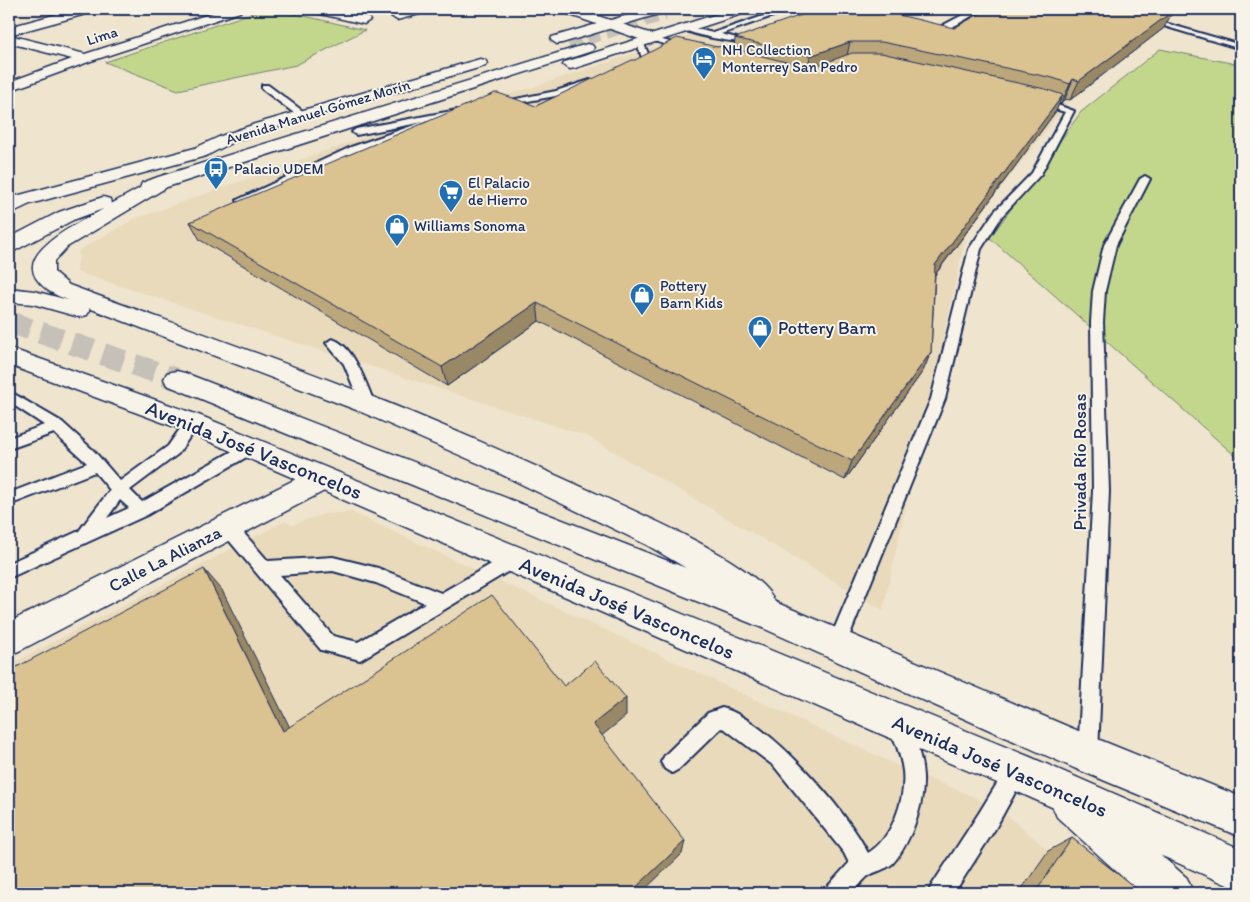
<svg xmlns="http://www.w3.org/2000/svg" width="1250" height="902" viewBox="0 0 1250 902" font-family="Itim,sans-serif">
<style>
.built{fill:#e9dabc}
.green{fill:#c3d78c;stroke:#6f8375}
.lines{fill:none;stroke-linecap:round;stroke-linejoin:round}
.secondary-tunnel-far1{stroke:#c5c0b8;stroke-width:13;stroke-dasharray:13 7;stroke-linecap:butt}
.secondary-tunnel{stroke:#c5c0b8;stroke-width:22;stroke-dasharray:22 11;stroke-linecap:butt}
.lane-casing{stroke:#1b2f5e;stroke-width:4}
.street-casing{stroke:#1b2f5e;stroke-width:3}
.secondary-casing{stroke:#1b2f5e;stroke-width:3}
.lane{fill:#f7f3e8;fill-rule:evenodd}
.street{fill:#f7f3e8;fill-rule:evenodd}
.secondary{fill:#f7f3e8;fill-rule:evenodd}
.wall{fill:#bca77d;stroke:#1b2f5e}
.shaded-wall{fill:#986;stroke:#1b2f5e}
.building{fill:#dbc291;stroke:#1b2f5e}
.labels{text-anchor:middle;stroke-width:4;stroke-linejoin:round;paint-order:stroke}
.far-street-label{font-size:15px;fill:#1b2f5e;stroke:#f7f3e8}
.far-poi-label{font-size:15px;fill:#1b2f5e;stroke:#f7f3e8;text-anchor:start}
.poi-label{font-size:18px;fill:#1b2f5e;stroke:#f7f3e8;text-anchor:start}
.street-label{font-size:18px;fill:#1b2f5e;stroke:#f7f3e8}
.near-street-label{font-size:21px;fill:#1b2f5e;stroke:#f7f3e8}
</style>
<rect width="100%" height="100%" fill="#efe4ce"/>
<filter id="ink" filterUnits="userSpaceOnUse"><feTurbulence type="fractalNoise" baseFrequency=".02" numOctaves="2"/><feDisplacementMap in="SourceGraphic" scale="10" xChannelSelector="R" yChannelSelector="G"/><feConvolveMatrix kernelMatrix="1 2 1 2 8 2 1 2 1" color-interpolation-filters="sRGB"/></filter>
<g filter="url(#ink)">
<!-- built -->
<g class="built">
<polygon points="690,35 806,65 860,42 1070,100 967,231 883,610 587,436 77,272 79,250 132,220 359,139 530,88"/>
<polygon points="351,512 903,768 970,795 1006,815 1100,893 9,893 9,665 285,521 292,525 324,514"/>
</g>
<!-- green -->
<g class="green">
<polygon points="264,9 274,9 365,30 296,65 178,90 105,62"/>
<polygon points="1160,49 1241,65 1241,461 990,238 1081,112"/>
</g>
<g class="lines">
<!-- secondary-tunnel-far1 -->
<polyline class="secondary-tunnel-far1" points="568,44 665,14"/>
<!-- secondary-tunnel -->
<polyline class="secondary-tunnel" points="9,322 176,379"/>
<defs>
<g id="lane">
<path d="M784 9H793L721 34 741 39H757L759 40C748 47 691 35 681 28L684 26 713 33Z"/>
<path d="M974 9H981C972 17 935 39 925 33L934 30Z"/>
<polygon points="1107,9 1116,9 1241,45 1241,49"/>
<polygon points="648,37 652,37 691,48 684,50 648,39"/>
<polygon points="636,40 643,42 650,58 649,60 642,58"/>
<polygon points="590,80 594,82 593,84 561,95 501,106 497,104 501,102 556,91"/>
<polygon points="262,85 268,85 304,112 304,116 298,116 262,89"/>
<polygon points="1035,99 1041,99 1074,111 1041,174 1002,216 981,249 945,399 846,644 844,650 837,653 830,650 828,644 931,399 969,249 994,212 1032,173 1065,112 1035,103"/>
<polygon points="457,110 461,113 460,115 356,135 352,132 356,129"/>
<polygon points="423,122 427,125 426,127 357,151 246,202 238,202 237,200 351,147"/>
<polygon points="1145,176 1150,179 1116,245 1105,291 1103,322 1109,491 1098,754 1095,761 1088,764 1081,761 1078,754 1093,491 1091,322 1093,291 1104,245 1140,179"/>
<path d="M332 339C354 345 367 386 375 405L373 408H363L361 405 344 364 326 343Z"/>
<path d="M9 391 62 422 94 451 120 481 168 446 187 419 192 418 197 419 199 423 178 454 130 490 142 502 245 444 250 442 255 444 257 448 255 452 147 515 9 578V563L79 531 110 490 95 472 9 505V493L87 463 54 433 9 449V438L44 425 9 402ZM120 500 129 508 107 518Z"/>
<path d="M228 520 234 522 268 561 333 557 378 568 441 593 507 555 513 553 519 555 522 560 519 565 360 660 321 650 222 532 220 527 222 522ZM333 571 376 583 425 603 358 642 333 636 280 575Z"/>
<path d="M722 708C767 719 848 812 868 853 892 839 906 799 903 771 901 755 895 741 889 727L892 720 899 717 906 720C926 760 929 789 912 831 907 842 901 855 892 864 885 870 876 871 868 876 863 880 857 888 853 893H825L829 885 849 863 844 853 774 766 725 729 721 728 679 769 672 773 665 769 661 762 665 755 708 713Z"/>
<polygon points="1016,760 1023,764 1027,771 1023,778 995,829 954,893 928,893 932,885 979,813 1009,764"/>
</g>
<g id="street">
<polygon points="76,9 95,9 93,12 9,35 9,27"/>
<polygon points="225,9 242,9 240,12 91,61 9,91 9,82 72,59 9,43 9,35 85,54"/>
<polygon points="310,9 331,9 368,17 370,20 364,24 312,12"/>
<polygon points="410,9 429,9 427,12 397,20 391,16 393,13"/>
<polygon points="560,9 577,9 655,35 656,38 655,41 645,41 562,12"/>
<polygon points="322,468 332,471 336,479 332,487 21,650 9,655 9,622 312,471"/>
<polygon points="1071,783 1085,789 1187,878 1193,893 1140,893 1057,817 1051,803 1057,789"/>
</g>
<g id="secondary">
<polygon points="649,9 667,9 665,12 562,43 557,44 551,40 552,37"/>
<polygon points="733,9 750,9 748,12 575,68 570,69 563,65 565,62"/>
<path d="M587 44 592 45 594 48 592 51 167 187 67 247 54 261V272L69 285C172 323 276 359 378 399 454 429 529 463 604 497 644 516 759 564 775 602L1095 738 1241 797V837L1074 768 765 629 167 385 164 379 167 373 176 371 185 373 686 568 647 545 480 464 359 411 89 308 90 310 87 315 79 317 33 304 9 302V288L34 291 68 300C55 295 44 290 36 278 18 249 84 221 103 209L73 220 16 250 9 252V238L59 212 103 197 110 199 111 204 140 188 142 183 158 177Z"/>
<polygon points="480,59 485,60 487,63 485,66 267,130 233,142 206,156 30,204 9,214 9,200 16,196 195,148 221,136 255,124"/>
<polygon points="9,348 201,416 1030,757 1241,849 1241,891 1002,785 883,735 183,430 9,365"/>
</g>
</defs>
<!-- lane casing -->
<use href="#lane" class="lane-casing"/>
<!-- street casing -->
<use href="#street" class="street-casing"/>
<!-- secondary casing -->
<use href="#secondary" class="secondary-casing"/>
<!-- lane -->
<use href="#lane" class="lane"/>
<!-- street -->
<use href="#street" class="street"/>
<!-- secondary -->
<use href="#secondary" class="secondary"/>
</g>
<!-- wall -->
<g class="wall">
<polygon points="954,28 1164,28 1070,100 1065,99 1061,104 1059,103 1056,111 935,275 931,352 923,371 845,480 539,321 447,386 200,240 190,222 536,106 635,60 717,47 734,49 735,38"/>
<polygon points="1072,838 1142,893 1019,893 1048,851"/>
</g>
<!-- shaded-wall -->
<g class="shaded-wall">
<polygon points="1173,11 1164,28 1070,100 1079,81"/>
<polygon points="850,42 846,60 807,75 810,56"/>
<polygon points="1073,79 1065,99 1061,104 1070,84"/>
<polygon points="1063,95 1056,111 928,284 935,265"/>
<polygon points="537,303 539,321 447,386 442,367"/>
<polygon points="931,352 923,371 845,480 852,461"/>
<polygon points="204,569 222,590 300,748 283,731"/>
<polygon points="626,698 626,716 594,742 593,724"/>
<polygon points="685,841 682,854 641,893 630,893"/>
</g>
<!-- building -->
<g class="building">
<polygon points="819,9 873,9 954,28 988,9 1165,9 1173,11 1079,81 1073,79 1070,84 1053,78 882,42 850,42 810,56 735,38"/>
<polygon points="677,38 717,47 722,46 810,68 852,53 881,53 1045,89 1063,95 935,265 931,352 852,461 537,303 442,367 190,222 495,93 498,93 536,106 632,60 635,60"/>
<polygon points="204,569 283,731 492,595 564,686 595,661 626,698 593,724 685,841 630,893 9,893 9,671"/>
<polygon points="1072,838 1142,893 1035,893"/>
</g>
</g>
<!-- icons -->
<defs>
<symbol id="hotel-pin" viewBox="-11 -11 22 30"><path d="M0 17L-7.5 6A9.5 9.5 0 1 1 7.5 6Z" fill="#1f6fb2" stroke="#f7f3e8"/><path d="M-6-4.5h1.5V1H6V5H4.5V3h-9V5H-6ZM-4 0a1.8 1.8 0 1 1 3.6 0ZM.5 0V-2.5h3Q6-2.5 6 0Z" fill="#fff"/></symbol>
<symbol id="bus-pin" viewBox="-11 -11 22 30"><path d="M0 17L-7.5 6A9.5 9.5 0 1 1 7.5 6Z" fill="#1f6fb2" stroke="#f7f3e8"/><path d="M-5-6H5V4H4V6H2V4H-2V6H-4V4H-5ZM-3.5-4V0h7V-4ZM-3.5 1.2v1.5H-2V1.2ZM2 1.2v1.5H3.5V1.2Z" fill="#fff"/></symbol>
<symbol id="supermarket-pin" viewBox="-11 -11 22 30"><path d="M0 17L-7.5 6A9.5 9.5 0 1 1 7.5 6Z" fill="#1f6fb2" stroke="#f7f3e8"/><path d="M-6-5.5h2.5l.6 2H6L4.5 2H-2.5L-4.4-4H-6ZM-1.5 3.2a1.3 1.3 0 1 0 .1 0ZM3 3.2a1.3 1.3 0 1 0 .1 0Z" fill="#fff"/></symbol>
<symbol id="shop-pin" viewBox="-11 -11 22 30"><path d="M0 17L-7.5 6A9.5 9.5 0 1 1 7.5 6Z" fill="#1f6fb2" stroke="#f7f3e8"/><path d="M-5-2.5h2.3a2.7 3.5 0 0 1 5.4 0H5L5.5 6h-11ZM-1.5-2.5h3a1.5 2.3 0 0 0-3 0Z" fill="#fff"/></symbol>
</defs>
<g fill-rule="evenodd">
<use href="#hotel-pin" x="690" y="45" width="28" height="38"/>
<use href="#bus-pin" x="202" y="155" width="28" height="38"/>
<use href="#supermarket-pin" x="437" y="178" width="28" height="38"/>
<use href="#shop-pin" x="383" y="212" width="28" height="38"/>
<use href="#shop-pin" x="628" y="281" width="28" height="38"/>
<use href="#shop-pin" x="746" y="314" width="28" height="38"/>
</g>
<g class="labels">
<!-- far-street labels -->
<g class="far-street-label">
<text transform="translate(102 36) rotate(-18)" y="5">Lima</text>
<text transform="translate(318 112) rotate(-17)" y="5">Avenida Manuel Gómez Morín</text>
</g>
<!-- far-poi labels -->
<g class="far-poi-label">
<text x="722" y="55">NH Collection<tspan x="722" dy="17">Monterrey San Pedro</tspan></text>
<text x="234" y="174">Palacio UDEM</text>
<text x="468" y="188">El Palacio<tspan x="468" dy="17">de Hierro</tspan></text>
<text x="414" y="231">Williams Sonoma</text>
<text x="660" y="291">Pottery<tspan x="660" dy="17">Barn Kids</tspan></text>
</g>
<!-- poi labels -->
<g class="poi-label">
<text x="778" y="334">Pottery Barn</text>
</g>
<!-- street labels -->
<g class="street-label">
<text transform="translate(1080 462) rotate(-90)" y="6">Privada Río Rosas</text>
<text transform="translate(165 559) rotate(-27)" y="6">Calle La Alianza</text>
</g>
<!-- near-street labels -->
<g class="near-street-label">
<text transform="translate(254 450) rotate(22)" y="7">Avenida José Vasconcelos</text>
<text transform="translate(627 608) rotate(23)" y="7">Avenida José Vasconcelos</text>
<text transform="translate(1000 766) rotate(23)" y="7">Avenida José Vasconcelos</text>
</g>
</g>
<!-- margin -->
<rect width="1250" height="902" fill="none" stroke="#f7f3e8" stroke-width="30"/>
<rect x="15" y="15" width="1220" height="872" fill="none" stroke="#1b2f5e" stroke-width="2" filter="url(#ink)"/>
</svg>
